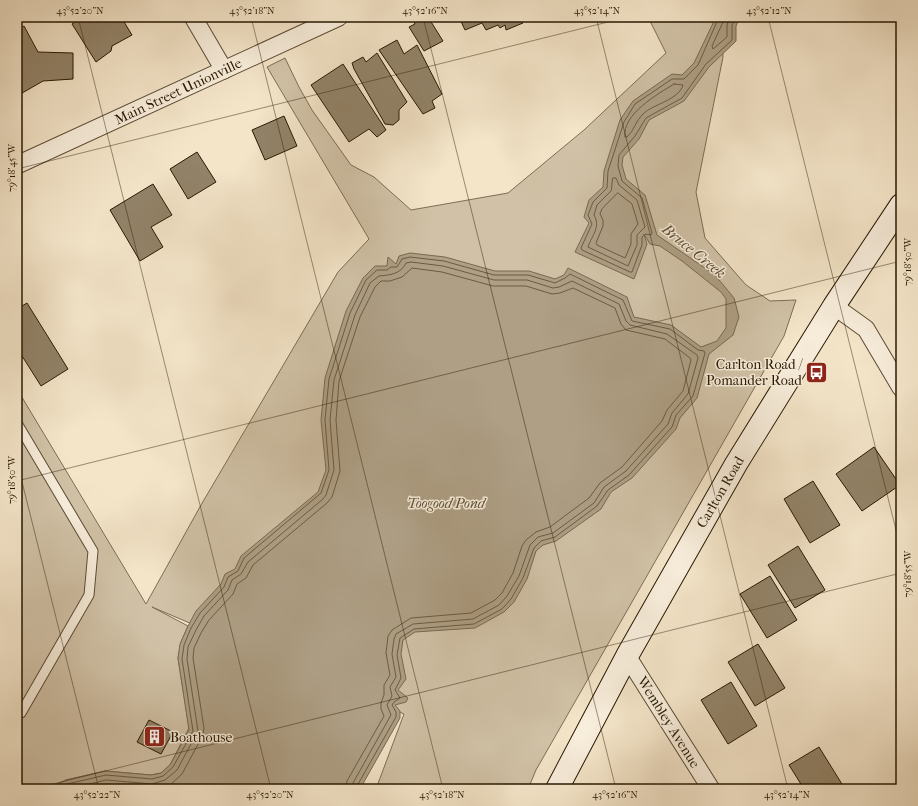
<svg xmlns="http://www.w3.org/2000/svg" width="918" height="806" viewBox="0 0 918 806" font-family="'IM FELL French Canon',serif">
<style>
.green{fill:#d1c2a7;stroke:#7c6d54}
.water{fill:#ae9f85;stroke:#786951}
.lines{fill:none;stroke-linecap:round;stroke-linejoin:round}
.shore{stroke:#6a5c44;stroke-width:1}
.building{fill:#928369;stroke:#271802}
.service-casing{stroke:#5a4b34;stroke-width:11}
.minor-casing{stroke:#5a4b34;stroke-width:19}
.secondary-casing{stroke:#271802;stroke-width:24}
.service{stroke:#f8eedc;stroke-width:9}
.minor{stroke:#f8eedc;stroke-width:17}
.secondary{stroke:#f8eedc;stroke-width:22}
.ticks{fill:none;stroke:#271802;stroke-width:1;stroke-opacity:0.45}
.labels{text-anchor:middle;stroke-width:3;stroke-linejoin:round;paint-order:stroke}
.street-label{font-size:14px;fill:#271802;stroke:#f8eedc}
.poi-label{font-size:14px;fill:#271802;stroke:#f8eedc;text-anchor:end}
.park-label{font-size:14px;font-style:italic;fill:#5a4b34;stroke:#f8eedc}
.water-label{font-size:15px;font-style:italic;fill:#5d4e36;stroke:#f8eedc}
.neatline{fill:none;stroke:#271802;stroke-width:1.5}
.ticks-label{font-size:10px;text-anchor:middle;fill:#271802}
</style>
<rect width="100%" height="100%" fill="#f4e5c9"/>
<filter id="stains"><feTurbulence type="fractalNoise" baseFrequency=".005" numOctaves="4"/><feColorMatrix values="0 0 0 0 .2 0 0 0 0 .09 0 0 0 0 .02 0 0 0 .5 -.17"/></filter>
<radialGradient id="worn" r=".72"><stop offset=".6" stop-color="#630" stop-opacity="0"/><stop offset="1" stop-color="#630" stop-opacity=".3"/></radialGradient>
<!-- green -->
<polygon class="green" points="648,17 722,17 723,57 696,192 705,238 746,285 770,301 796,300 784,336 536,770 528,789 376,789 404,714 152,607 188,626 181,642 178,658 189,728 170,765 161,773 151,775 105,771 66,780 47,789 17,789 17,389 146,604 201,505 338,272 369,239 267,67 285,58 299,87 312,110 351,165 374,177 411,210 508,193 584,130 666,53"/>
<!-- water -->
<polygon class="water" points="716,17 740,17 736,26 736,41 709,67 684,101 649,120 639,139 623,157 622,165 626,179 645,195 657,235 715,275 734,298 739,317 733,335 709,354 697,398 680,418 676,429 632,478 611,492 601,509 556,541 543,545 536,551 527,579 514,602 504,612 475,628 415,632 403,640 401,654 406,679 398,690 408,698 406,702 395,705 400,711 400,718 360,789 47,789 66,780 105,771 151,775 161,773 170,765 189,730 178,658 180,644 188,626 196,611 221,584 225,574 235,569 241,556 318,492 326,470 321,420 325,378 346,311 363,278 375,266 387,266 388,257 396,264 399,256 410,253 445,257 495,271 529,271 555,279 564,275 568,268 627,297 634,317 671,325 701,347 717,341 726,328 726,299 721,292 682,261 660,246 650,244 644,234 647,244 634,279 575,252 589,223 584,217 589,200 603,187 604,171 620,120 633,101 672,74 682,75 694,63"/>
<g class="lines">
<!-- shore -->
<g class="shore">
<polyline points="719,17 698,65 684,79 672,79 635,104 624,122 608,171 607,188 593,202 588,215 592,224 581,248 582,250 630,272 632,272 642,245 642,237 645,234 651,235 652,233 642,198 622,181 618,166 619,155 635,136 646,118 682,98 706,64 732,40 732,25 736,17"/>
<polyline points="724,17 723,22 712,46 713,49 727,37 727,25 730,17"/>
<path d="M674 84 683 85C679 100 653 104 643 114 636 120 634 131 627 137H625C622 114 658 94 674 84Z"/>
<path d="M613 178H616L619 185 637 200 645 227 637 235V245L628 266 588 247C592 235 601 227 594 215L597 205 611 191Z"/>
<polygon points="618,193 632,204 638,224 631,234 631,244 625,258 597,245 596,243 603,226 603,220 600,214 602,209"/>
<polyline points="57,789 67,784 106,775 152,779 163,776 173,767 193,731 182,659 184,645 191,628 200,613 224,587 228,577 238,571 244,558 321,493 329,470 325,420 329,379 350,313 366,280 377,270 387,270 391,267 397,267 402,259 410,257 444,261 494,275 528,275 555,283 565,278 570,274 623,300 632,321 670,329 698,350 704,351 705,353 693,396 676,415 672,427 629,475 608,490 597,506 555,537 541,541 534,548 523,578 511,599 502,609 474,624 414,629 400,638 397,655 401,678 395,690 400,698 394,702 392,705 396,712 396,717 357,786 357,789"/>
<path d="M69 789 106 780 152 784 165 780 177 770 198 731 187 659 188 647 196 630 204 616 228 590 232 580 241 574 248 562 323 499 326 495 334 470 330 420 334 380 355 315 370 283 379 276C390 275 401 274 406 263L411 262 443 266 494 280H527L553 288 559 287 572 281 619 304 626 321 630 325 667 334 697 355 698 358 688 394 672 413 668 424 626 471 604 487 594 503 553 533 538 537 530 545 519 576 507 596 499 605 473 619 413 624 396 634 394 639 392 654 396 677 390 687 392 696 387 705 391 715 353 783 352 789"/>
<polyline points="94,789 107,786 136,789"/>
<polyline points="158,789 170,785 182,774 203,735 204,728 193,658 194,648 201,633 209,620 233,594 237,584 246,578 253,565 327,503 332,497 340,471 336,420 339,381 360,317 375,287 381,281 390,281 402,277 412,268 442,272 493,286 526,286 552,294 560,293 573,288 615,308 621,324 626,330 665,339 690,358 691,360 683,391 667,410 662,421 622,467 600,483 589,498 550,527 536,532 526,540 522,546 513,573 502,593 495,600 471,613 411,618 392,630 388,636 386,653 390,675 384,685 384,695 381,703 381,709 384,716 347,781 346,789"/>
</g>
</g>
<!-- building -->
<g class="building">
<polygon points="82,17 121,17 132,35 112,46 111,51 96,62 72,24"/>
<polygon points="413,17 428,17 443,41 424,51 409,27 415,24 412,18"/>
<polygon points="459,17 520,17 523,23 506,30 505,25 500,28 498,25 486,30 482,23 465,30"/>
<polygon points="24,26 38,52 73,53 73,79 43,81 17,96 17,31"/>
<polygon points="397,40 404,54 417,45 442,94 432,101 435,108 423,114 379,50"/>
<polygon points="377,53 407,102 399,110 399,120 393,125 385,124 354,69 352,63 363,57 366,62"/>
<polygon points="343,64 386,130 377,137 369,129 349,142 311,85"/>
<polygon points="284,116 297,146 265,160 252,130"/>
<polygon points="197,152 216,182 188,199 170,169"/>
<polygon points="153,184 172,215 151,227 163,247 140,261 110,210"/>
<polygon points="27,303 68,369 41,386 17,348 17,309"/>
<polygon points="874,447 900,485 862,511 836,474"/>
<polygon points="813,481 840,525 810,543 784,499"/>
<polygon points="798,546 825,590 795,608 768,565"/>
<polygon points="770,576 797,620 767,638 740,594"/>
<polygon points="758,644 785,688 755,706 728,662"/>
<polygon points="731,682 757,726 728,744 701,700"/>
<polygon points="149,720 173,732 161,754 137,742"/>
<polygon points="819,747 845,789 804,789 789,765"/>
</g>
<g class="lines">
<defs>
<polyline id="service" points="17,423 93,551 89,595 21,713"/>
<g id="minor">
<polyline points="193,17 224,70"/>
<polyline points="17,165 339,17"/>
<polyline points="834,306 866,329 901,388"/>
<polyline points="627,656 711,789"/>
</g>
<polyline id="secondary" points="557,789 627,656 736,464 834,306 901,205"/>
</defs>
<!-- service casing -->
<use href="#service" class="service-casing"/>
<!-- minor casing -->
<use href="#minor" class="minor-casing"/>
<!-- secondary casing -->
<use href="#secondary" class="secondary-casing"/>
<!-- service -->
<use href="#service" class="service"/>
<!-- minor -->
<use href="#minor" class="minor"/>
<!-- secondary -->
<use href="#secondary" class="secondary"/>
</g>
<!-- ticks -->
<path class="ticks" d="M78 17 271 789M251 17 443 789M423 17 616 789M596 17 788 789M768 17 901 550M17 169 628 17M17 462 99 789M17 481 901 261M33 789 901 573"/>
<!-- icons -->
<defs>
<symbol id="bus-square" viewBox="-11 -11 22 22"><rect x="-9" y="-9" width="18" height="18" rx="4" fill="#8f2418" stroke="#f8eedc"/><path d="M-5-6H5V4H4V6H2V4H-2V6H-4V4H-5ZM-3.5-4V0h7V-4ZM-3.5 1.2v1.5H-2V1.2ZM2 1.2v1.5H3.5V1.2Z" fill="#fff"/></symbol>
<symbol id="building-square" viewBox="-11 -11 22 22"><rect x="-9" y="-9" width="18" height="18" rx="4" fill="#8f2418" stroke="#f8eedc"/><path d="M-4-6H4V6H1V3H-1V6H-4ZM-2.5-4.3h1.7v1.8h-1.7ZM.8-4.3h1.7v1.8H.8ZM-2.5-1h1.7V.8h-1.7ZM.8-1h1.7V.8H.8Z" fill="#fff"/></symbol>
</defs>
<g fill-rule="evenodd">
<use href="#bus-square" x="804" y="360" width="25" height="25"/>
<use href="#building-square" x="142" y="724" width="25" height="25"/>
</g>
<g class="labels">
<!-- street labels -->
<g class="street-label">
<text transform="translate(178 91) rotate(-25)" y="5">Main Street Unionville</text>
<text transform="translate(720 492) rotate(-60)" y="5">Carlton Road</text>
<text transform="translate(669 722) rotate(58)" y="5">Wembley Avenue</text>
</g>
<!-- poi labels -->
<g class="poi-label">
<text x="802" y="369">Carlton Road /<tspan x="802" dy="16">Pomander Road</tspan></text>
<text x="170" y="742" text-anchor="start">Boathouse</text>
</g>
<!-- park labels -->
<g class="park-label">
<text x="446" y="508">Toogood Pond</text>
</g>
<!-- water labels -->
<g class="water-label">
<text transform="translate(694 251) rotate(39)" y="5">Bruce Creek</text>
</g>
</g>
<!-- margin -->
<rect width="918" height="806" fill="none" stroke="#f4e5c9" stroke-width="44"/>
<rect x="22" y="22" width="874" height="762" class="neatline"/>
<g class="ticks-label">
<text x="80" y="14">43°52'20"N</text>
<text x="252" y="14">43°52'18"N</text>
<text x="425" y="14">43°52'16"N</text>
<text x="597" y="14">43°52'14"N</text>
<text x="769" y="14">43°52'12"N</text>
<text transform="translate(11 168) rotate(-90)" y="4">79°18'45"W</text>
<text transform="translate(907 262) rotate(-90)" y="4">79°18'50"W</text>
<text transform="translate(11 480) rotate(-90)" y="4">79°18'50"W</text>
<text transform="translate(907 574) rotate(-90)" y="4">79°18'55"W</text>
<text x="97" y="798">43°52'22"N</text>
<text x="270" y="798">43°52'20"N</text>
<text x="442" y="798">43°52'18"N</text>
<text x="615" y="798">43°52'16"N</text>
<text x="787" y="798">43°52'14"N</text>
</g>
<rect width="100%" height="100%" filter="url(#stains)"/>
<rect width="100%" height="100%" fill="url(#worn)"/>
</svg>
